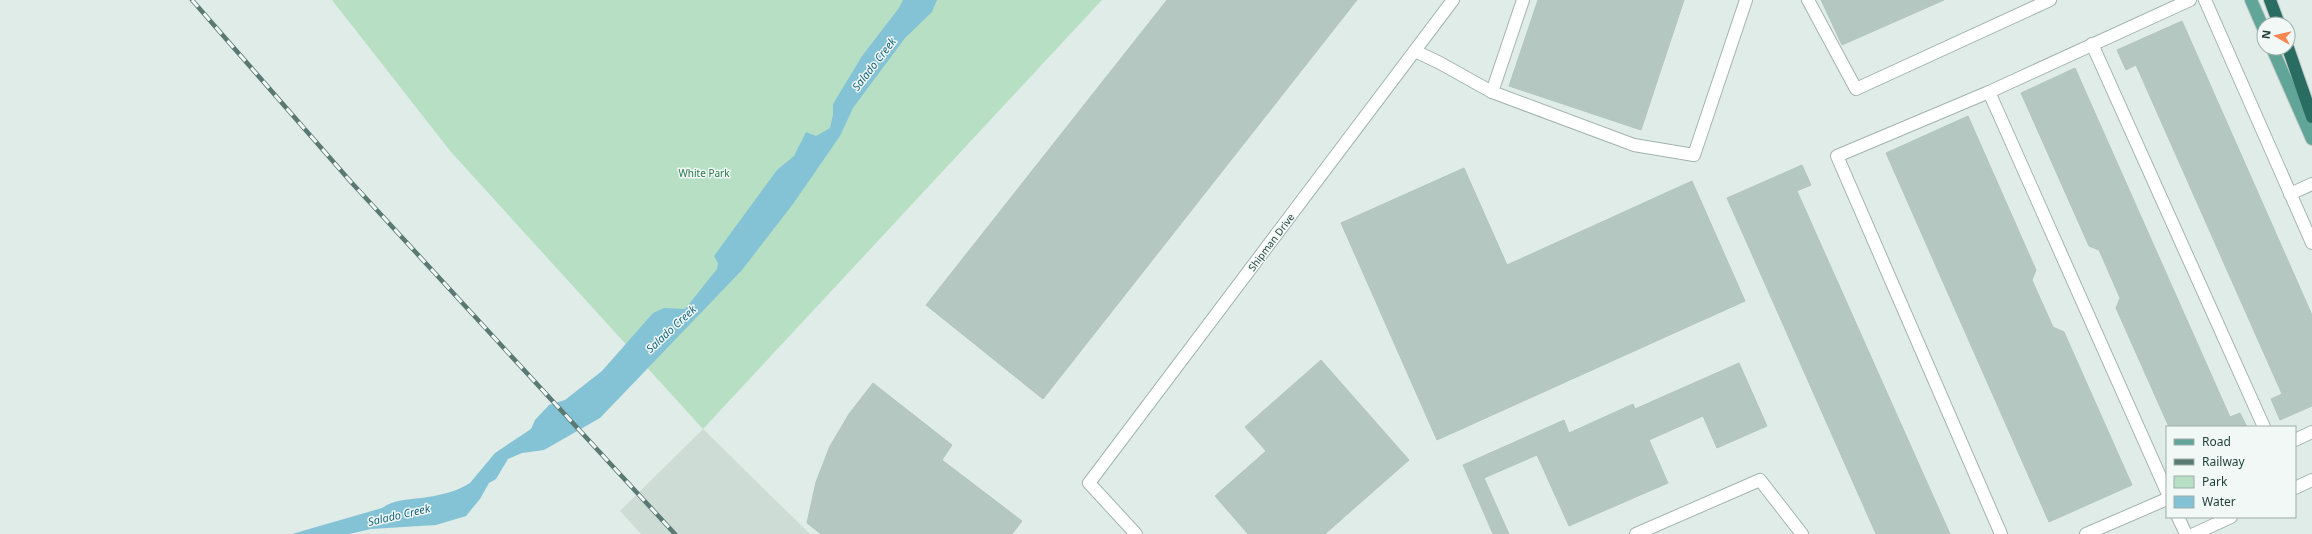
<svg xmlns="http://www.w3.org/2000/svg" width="2312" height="534" viewBox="0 0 2312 534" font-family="'Noto Sans',sans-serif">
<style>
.built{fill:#cedcd6}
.green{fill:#b7dfc4}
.water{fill:#84c3d5}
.building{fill:#b5c7c1;stroke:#b2c6bf}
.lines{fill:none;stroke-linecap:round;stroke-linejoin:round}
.minor-casing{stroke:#a2b4af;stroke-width:14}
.major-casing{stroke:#c0c9c7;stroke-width:14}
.highway-casing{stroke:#c0c9c7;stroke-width:14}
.minor{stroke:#fff;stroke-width:12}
.major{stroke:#61a598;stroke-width:12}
.highway{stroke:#296c62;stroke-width:12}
.rail-casing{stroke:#5a7973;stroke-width:4.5}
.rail{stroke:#f1f8f5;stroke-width:3;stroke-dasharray:9;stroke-linecap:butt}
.labels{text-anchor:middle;stroke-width:3;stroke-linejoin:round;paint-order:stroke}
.park-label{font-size:10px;fill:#27774b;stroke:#f1f8f5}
.street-label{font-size:10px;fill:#1f3d37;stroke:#f1f8f5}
.water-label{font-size:11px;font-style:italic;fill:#16657d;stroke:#f1f8f5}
</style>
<rect width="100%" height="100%" fill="#e0ece7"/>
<!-- built -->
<polygon class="built" points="703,429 810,534 641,534 620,511"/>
<!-- green -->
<polygon class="green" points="332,0 1102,0 703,429 451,152"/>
<!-- water -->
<path class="water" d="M903 0H937L932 12 905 38 853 108 840 136 793 204 742 270 600 418 544 450 522 453 508 459 496 479 489 483 480 499 466 516 436 525 371 529 349 534H292L382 508C396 498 411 500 428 497 441 495 458 491 470 483L495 453 531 429 535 420 549 405 565 400 602 371 653 313 664 308 685 309 717 269 718 263 714 256 777 170 794 156 806 132 816 136 830 128 833 115V104L862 56 899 8Z"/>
<!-- building -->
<g class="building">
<polygon points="1167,0 1357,0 1043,399 926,305"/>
<polygon points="1538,0 1684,0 1641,130 1509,86"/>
<polygon points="1821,0 1944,0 1842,45"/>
<polygon points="2182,21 2312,315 2312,406 2280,420 2271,399 2282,394 2136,65 2126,70 2117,50"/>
<polygon points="2075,68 2230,417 2240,413 2247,427 2169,427 2116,308 2120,298 2099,250 2089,246 2021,93"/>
<polygon points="1968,116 2036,270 2032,280 2053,327 2064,332 2132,485 2049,522 1886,153"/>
<polygon points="1802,165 1811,185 1797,191 1950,534 1876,534 1727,198"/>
<polygon points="1464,168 1507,265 1692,181 1745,301 1437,440 1341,223"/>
<polygon points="1321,360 1409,460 1325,534 1248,534 1215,496 1266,451 1245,427"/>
<polygon points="1739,363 1767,426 1717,448 1703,416 1649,440 1668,483 1569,526 1537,455 1484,478 1509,534 1493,534 1463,465 1564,420 1569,433 1633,404 1635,409"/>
<polygon points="873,383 952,445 942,460 1022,521 1012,534 821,534 807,523 816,482 830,446 849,414"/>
</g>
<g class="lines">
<defs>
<g id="minor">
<polyline points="1808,0 1856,89 2050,0"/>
<polyline points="2205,0 2312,243"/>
<polyline points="2092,44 2264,427"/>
<polyline points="1415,51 1440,63 1492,92 1634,145 1694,155 1746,0"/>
<polyline points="1492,92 1523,0"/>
<polyline points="1989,92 1837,156 2001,534"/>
<polyline points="2290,194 2312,184"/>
<polyline points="2295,440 2312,432"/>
<polyline points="2295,488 2312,480"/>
<polyline points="2167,492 1989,92 2190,0"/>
<polyline points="2178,517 2186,534"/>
<polyline points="1136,534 1089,483 1453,0"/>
<polyline points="1636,534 1760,480 1802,534"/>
<polyline points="2086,534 2167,499"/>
<polyline points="2194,534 2231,517"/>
</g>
<g id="major">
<polyline points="2251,0 2264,30"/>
<polyline points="2272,48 2312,139"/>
</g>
<g id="highway">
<polyline points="2270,0 2279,24"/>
<polyline points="2288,48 2312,117"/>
</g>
</defs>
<!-- minor casing -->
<use href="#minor" class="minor-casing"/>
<!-- major casing -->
<use href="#major" class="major-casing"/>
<!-- highway casing -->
<use href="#highway" class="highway-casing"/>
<!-- minor -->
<use href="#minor" class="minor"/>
<!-- major -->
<use href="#major" class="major"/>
<!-- highway -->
<use href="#highway" class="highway"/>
<defs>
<polyline id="rail" points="192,0 351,182 675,534"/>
</defs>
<!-- rail casing -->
<use href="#rail" class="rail-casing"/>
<!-- rail -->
<use href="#rail" class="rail"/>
</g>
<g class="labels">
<!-- park labels -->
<g class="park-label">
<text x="704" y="177">White Park</text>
</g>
<!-- street labels -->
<g class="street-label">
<text transform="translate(1271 242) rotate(-53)" y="4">Shipman Drive</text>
</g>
<!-- water labels -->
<g class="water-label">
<text transform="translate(874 64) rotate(-52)" y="4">Salado Creek</text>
<text transform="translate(671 329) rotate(-43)" y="4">Salado Creek</text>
<text transform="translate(399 515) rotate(-13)" y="4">Salado Creek</text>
</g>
</g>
<!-- legend -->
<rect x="2166" y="426" width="130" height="92" fill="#f1f8f5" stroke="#9dada9"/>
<rect x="2174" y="439" width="20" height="6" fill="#61a598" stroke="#9dada9"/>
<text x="2202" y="446" font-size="12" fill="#1f3d37">Road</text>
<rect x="2174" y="459" width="20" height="6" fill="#5a7973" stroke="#9dada9"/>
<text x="2202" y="466" font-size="12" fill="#1f3d37">Railway</text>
<rect x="2174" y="476" width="20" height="12" fill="#b7dfc4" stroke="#9dada9"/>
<text x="2202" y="486" font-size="12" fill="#1f3d37">Park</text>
<rect x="2174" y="496" width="20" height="12" fill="#84c3d5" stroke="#9dada9"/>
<text x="2202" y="506" font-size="12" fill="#1f3d37">Water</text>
<!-- north arrow -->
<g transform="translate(2276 36) rotate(278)"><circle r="19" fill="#f1f8f5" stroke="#9dada9"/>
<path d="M0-3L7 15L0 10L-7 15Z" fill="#fb854f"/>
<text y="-6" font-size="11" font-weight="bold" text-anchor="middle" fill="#1f3d37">N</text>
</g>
</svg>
